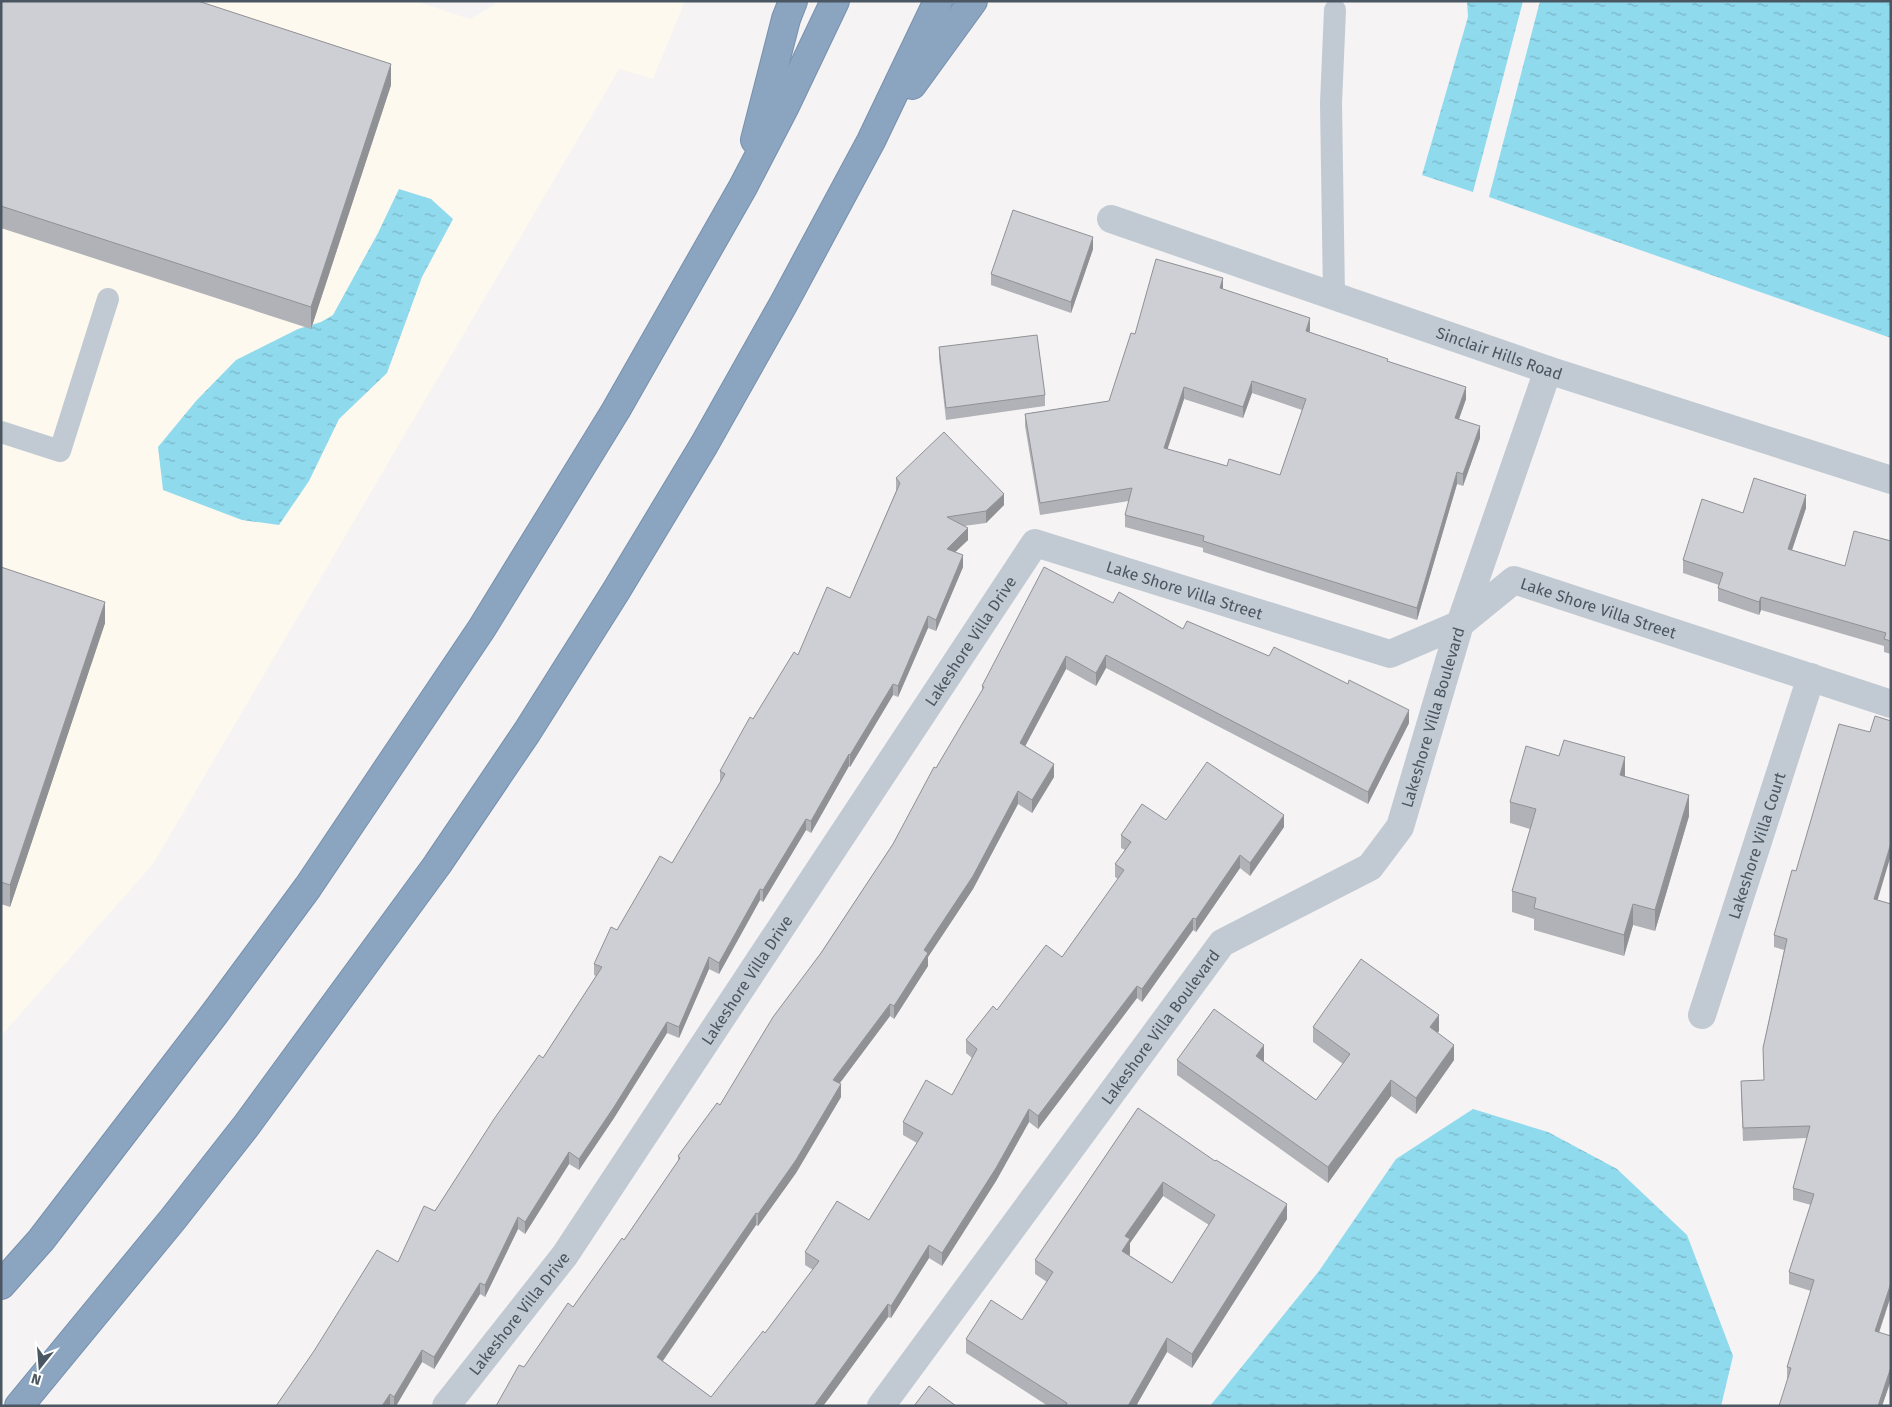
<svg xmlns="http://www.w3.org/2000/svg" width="1892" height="1407" viewBox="0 0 1892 1407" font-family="'Fira Sans',sans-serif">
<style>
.commercial{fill:#fdf9ef;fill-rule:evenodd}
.water{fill:url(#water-ripples)}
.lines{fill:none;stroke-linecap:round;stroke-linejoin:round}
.motorway-casing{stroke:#7690ad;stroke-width:30}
.service{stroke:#c1cad2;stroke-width:22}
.minor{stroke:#c1cad2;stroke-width:28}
.motorway{stroke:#8ba5c1;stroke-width:28}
.wall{fill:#b0b2b7;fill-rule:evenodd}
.shaded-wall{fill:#909195}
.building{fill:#cdcfd5;stroke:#909195;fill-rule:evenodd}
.labels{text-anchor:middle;stroke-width:5;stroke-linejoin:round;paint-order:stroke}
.street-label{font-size:16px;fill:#4a5661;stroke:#fff}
</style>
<defs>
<pattern id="water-ripples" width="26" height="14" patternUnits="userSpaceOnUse" patternTransform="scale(1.25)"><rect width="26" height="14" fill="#90daee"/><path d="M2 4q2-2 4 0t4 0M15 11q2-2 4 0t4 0" fill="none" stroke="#78b4c4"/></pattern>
</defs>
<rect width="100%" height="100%" fill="#f5f3f3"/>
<!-- commercial -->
<path class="commercial" d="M1 1H415L470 19 494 5 495 1H685L653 79 619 69 153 864 1 1036ZM399 189 453 219 422 277 387 373 339 419 309 481 236 360 298 329 321 322 333 315 378 233Z"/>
<!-- water -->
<g class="water">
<polygon points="1467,1 1523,1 1473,192 1422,175 1468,17"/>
<polygon points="1540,1 1891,1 1891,338 1489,197"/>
<polygon points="399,189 431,199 453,219 422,277 387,373 339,419 309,481 279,525 242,520 163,490 158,447 196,401 236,360 298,329 321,322 333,315 378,233"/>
<polygon points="1473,1109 1548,1132 1617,1169 1687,1235 1733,1356 1721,1406 1210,1406 1319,1271 1396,1159"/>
</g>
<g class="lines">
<defs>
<g id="motorway">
<polyline points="912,85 973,1"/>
<polyline points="755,140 786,19 793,1"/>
<polyline points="1,1285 41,1240 215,1013 308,887 482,628 616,410 743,187 785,106 835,1"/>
<polyline points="19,1406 173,1219 246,1126 437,865 527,732 616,591 704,445 784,303 871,141 938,1"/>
</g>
</defs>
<!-- motorway casing -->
<use href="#motorway" class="motorway-casing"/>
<!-- service -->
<g class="service">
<polyline points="1334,296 1331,103 1335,10"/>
<polyline points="1,432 60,451 108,299"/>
</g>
<!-- minor -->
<g class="minor">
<path id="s1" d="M1111 219 1548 370 1891 480"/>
<path id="s2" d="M1702 1015 1811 677"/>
<path id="s3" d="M446 1406 565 1255 1035 543 1390 654 1460 624 1514 580 1891 704"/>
<path id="s4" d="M881 1406 1222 943 1370 867 1400 827 1460 624 1548 370"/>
</g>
<!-- motorway -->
<use href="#motorway" class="motorway"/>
</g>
<!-- wall -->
<g class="wall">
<polygon points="1,1 391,85 311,329 1,228"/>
<polygon points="1093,249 1071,313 991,285 991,274"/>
<path d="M1223 289 1310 330 1309 332 1388 361 1466 399 1459 419 1480 438 1463 486 1457 484 1417 620 1203 552V548L1125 527V515L1129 501 1040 515 1025 426V414L1109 401 1135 334ZM1252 393 1302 410 1280 475 1227 466 1167 449 1184 399 1243 418Z"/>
<polygon points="939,347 1045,395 1045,406 946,420 939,358"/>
<polygon points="896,478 1004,505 986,523 964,526 968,540 955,552 963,567 936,631 928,628 898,697 893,695 850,767 849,766 811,833 806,830 763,902 760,900 719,974 709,969 679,1038 667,1033 614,1118 579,1170 569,1164 525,1234 518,1229 485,1297 480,1294 434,1369 422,1362 396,1406 276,1406 398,1262 543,1058 596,976 594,975 594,964 617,930 672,863 720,783 720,771 753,719 798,655 850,598 896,491"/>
<polygon points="1806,508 1792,550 1845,566 1891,541 1891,654 1884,652 1884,646 1761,610 1759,615 1718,601 1718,588 1719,585 1683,573 1683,560 1743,513"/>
<polygon points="1,567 105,623 10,907 1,904"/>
<polygon points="1113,603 1183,629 1409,723 1368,804 1106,668 1096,686 1066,669 1025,746 1054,777 1032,813 1018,804 973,889 928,957 928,966 894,1019 890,1016 840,1083 841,1097 796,1173 758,1226 756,1225 663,1361 711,1397 765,1333 813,1270 805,1265 805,1252 869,1220 917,1143 903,1135 903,1122 952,1095 972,1058 966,1053 966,1040 997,1010 1062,957 1118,879 1115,877 1115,864 1125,850 1121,848 1121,835 1166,820 1284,827 1250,876 1240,868 1196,932 1193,930 1142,1002 1137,998 1038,1129 1029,1122 996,1181 942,1266 929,1258 891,1318 888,1317 823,1406 496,1406 524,1367 573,1307 624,1240 678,1162 678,1156 720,1105 893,844 936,768 982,692 982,686"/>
<polygon points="1625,776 1689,816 1655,931 1633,925 1624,956 1534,930 1534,919 1512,912 1512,891 1530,829 1510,823 1510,802"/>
<polygon points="1878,900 1891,904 1891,1296 1879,1333 1891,1336 1891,1380 1882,1406 1787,1379 1787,1367 1811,1291 1789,1284 1789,1272 1811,1205 1793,1200 1793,1188 1807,1138 1743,1141 1741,1093 1741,1081 1764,1080 1763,1048 1784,950 1774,947 1774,935"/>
<polygon points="1313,1027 1439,1031 1437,1033 1454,1060 1416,1114 1391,1096 1328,1183 1177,1075 1177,1060 1264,1061 1264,1062 1316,1100 1343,1064 1313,1042"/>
<path d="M1138 1108 1287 1219 1192 1368 1167 1352 1136 1406H1048L966 1353V1339L1022 1320 1047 1282 1035 1274V1260ZM1163 1196 1209 1225 1172 1283 1129 1255 1130 1254V1243Z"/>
</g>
<!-- shaded-wall -->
<g class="shaded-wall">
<polygon points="391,64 391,85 311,329 311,307"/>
<polygon points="1093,237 1093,249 1071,313 1071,302"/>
<polygon points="1223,278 1223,290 1220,288"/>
<polygon points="1310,318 1310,330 1306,343 1306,331"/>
<polygon points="1252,381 1252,393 1243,418 1243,407"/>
<polygon points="1184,387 1184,399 1164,460 1164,448"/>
<polygon points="1466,387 1466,399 1455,430 1455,418"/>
<polygon points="1480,426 1480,438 1463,486 1463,474"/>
<polygon points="1457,472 1457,484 1417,620 1417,608"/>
<polygon points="1004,494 1004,505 986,523 986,511"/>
<polygon points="1806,495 1806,508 1788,562 1788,549"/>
<polygon points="968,528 968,540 947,560 947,549"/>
<polygon points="963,555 963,567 936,631 936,620"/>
<polygon points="1761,597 1761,610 1759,615 1759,602"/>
<polygon points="105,602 105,623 10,907 10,885"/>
<polygon points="928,616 928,628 898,697 898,686"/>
<polygon points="1106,655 1106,668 1096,686 1096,673"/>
<polygon points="1066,656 1066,669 1020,756 1020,743"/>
<polygon points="893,684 893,695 850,767 850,755"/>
<polygon points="1409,710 1409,723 1368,804 1368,792"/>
<polygon points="849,754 849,766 811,833 811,821"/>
<polygon points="1625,757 1625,778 1620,775"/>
<polygon points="1054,764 1054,777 1032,813 1032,800"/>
<polygon points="1018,791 1018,804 973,889 928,957 928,966 894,1019 894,1006 924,950"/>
<polygon points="1689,795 1689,816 1655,931 1655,910"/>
<polygon points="1284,815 1284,827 1250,876 1250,863"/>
<polygon points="806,819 806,830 763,902 763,890"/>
<polygon points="1891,843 1891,855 1874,912 1874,899"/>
<polygon points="1240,855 1240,868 1196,932 1196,919"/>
<polygon points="760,889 760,900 719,974 719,963"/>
<polygon points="1633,904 1633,925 1624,956 1624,935"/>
<polygon points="1193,918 1193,930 1142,1002 1142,989"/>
<polygon points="709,957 709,969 679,1038 679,1027"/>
<polygon points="1137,986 1137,998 1038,1129 1038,1116"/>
<polygon points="890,1004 890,1016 833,1092 833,1080"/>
<polygon points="1439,1015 1439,1031 1430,1043 1430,1027"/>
<polygon points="667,1022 667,1033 614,1118 579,1170 579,1159"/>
<polygon points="1264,1045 1264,1061 1256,1072 1256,1056"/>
<polygon points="1454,1045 1454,1060 1416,1114 1416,1098"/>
<polygon points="1391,1080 1391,1096 1328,1183 1328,1167"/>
<polygon points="841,1084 841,1097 796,1173 758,1226 758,1214"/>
<polygon points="1029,1109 1029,1122 996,1181 942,1266 942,1253"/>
<polygon points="569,1152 569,1164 525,1234 525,1222"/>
<polygon points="1163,1182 1163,1196 1130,1243 1130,1254 1122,1265 1122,1251 1125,1236"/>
<polygon points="1287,1204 1287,1219 1192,1368 1192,1354"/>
<polygon points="756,1213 756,1225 657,1369 657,1357"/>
<polygon points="518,1217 518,1229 485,1297 485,1285"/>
<polygon points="929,1245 929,1258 891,1318 891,1306"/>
<polygon points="480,1283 480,1294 434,1369 434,1357"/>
<polygon points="1891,1283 1891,1295 1875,1344 1875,1331"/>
<polygon points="888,1304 888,1317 830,1397 823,1406 814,1406"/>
<polygon points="1167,1338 1167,1352 1136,1406 1128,1406"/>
<polygon points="422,1350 422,1362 396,1406 394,1406 394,1397"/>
<polygon points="1891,1367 1891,1380 1882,1406 1878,1406"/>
<polygon points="390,1394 390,1406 382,1406"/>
</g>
<!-- building -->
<g class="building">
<polygon points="1,1 198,1 391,64 311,307 1,206"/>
<polygon points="1013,210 1093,237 1071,302 991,274"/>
<path d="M1156 259 1223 278 1220 288 1310 318 1306 331 1388 359 1387 361 1466 387 1455 418 1480 426 1463 474 1457 472 1417 608 1203 541 1204 536 1125 515 1132 488 1040 503 1025 414 1109 401 1131 333 1135 334ZM1252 381 1306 399 1280 475 1229 459 1227 466 1164 448 1184 387 1243 407Z"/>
<polygon points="1037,335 1045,395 946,408 939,347"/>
<polygon points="944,432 1004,494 986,511 947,517 968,528 947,549 963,555 936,620 928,616 898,686 893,684 850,755 849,754 811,821 806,819 763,890 760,889 719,963 709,957 679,1027 667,1022 614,1107 579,1159 569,1152 525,1222 518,1217 485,1285 480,1283 434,1357 422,1350 394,1397 390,1394 382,1406 276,1406 314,1351 377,1250 398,1262 424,1206 435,1211 494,1119 539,1055 543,1058 602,967 594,964 611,927 617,930 660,856 672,863 725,774 720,771 750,717 753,719 794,652 798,655 827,587 850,598 900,483 896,478"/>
<polygon points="1754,478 1806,495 1788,549 1845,566 1854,531 1891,541 1891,641 1884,639 1886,633 1761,597 1759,602 1718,588 1723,573 1683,560 1702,499 1743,513"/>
<polygon points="1,567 105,602 10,885 1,882"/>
<polygon points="1044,567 1113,603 1119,592 1183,629 1187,621 1269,656 1274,647 1348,684 1349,680 1409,710 1368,792 1106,655 1096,673 1066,656 1020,743 1054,764 1032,800 1018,791 973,876 924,950 928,953 894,1006 890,1004 833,1080 841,1084 796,1160 758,1214 756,1213 657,1357 711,1397 763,1331 765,1333 819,1261 805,1252 837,1201 869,1220 923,1133 903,1122 926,1080 952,1095 977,1049 966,1040 993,1006 997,1010 1046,945 1062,957 1124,870 1115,864 1131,842 1121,835 1142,804 1166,820 1207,762 1284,815 1250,863 1240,855 1196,919 1193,918 1142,989 1137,986 1038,1116 1029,1109 996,1168 942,1253 929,1245 891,1306 888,1304 814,1406 496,1406 519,1365 524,1367 568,1303 573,1307 622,1238 624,1240 680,1158 678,1156 717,1103 720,1105 773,1017 821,953 893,844 934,767 936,768 984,687 982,686"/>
<polygon points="1875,716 1891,721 1891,843 1874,899 1891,904 1891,1283 1875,1331 1891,1336 1891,1367 1878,1406 1779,1406 1791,1368 1787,1367 1814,1280 1789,1272 1814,1194 1793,1188 1810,1126 1743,1128 1741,1081 1764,1080 1763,1048 1787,939 1774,935 1792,870 1796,871 1839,724 1870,732"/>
<polygon points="1564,740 1625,757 1620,775 1689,795 1655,910 1633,904 1624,935 1534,908 1536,898 1512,891 1536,809 1510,802 1526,746 1559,756"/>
<polygon points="1361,959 1439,1015 1430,1027 1454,1045 1416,1098 1391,1080 1328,1167 1177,1060 1214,1009 1264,1045 1256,1056 1316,1100 1350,1054 1313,1027"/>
<path d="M1138 1108 1215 1161 1216 1160 1287 1204 1192 1354 1167 1338 1128 1406H1065L1067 1403 966 1339 991 1300 1022 1320 1053 1272 1035 1260ZM1163 1182 1215 1215 1172 1283 1122 1251 1130 1239 1125 1236Z"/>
<polygon points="929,1386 956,1406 914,1406"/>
</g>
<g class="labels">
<!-- street labels -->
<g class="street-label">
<text dy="6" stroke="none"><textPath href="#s1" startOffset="411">Sinclair Hills Road</textPath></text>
<text dy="6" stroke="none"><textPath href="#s3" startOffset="1202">Lake Shore Villa Street</textPath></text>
<text dy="6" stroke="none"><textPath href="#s3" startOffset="1652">Lake Shore Villa Street</textPath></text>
<text dy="6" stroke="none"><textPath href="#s3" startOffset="928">Lakeshore Villa Drive</textPath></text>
<text dy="6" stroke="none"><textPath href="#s4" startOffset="906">Lakeshore Villa Boulevard</textPath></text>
<text dy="6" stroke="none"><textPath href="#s2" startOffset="178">Lakeshore Villa Court</textPath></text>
<text dy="6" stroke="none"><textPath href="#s3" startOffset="522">Lakeshore Villa Drive</textPath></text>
<text dy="6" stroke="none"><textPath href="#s4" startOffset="471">Lakeshore Villa Boulevard</textPath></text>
<text dy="6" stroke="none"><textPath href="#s3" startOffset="118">Lakeshore Villa Drive</textPath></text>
</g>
</g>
<!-- border -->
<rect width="1892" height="1407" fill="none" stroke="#4a5661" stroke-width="5"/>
<!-- north arrow -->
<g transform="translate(40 1367) rotate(197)" stroke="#ffffff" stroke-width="4" paint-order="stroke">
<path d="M0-4L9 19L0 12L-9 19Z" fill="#4a5661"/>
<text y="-8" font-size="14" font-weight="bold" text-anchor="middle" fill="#4a5661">N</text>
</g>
</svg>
